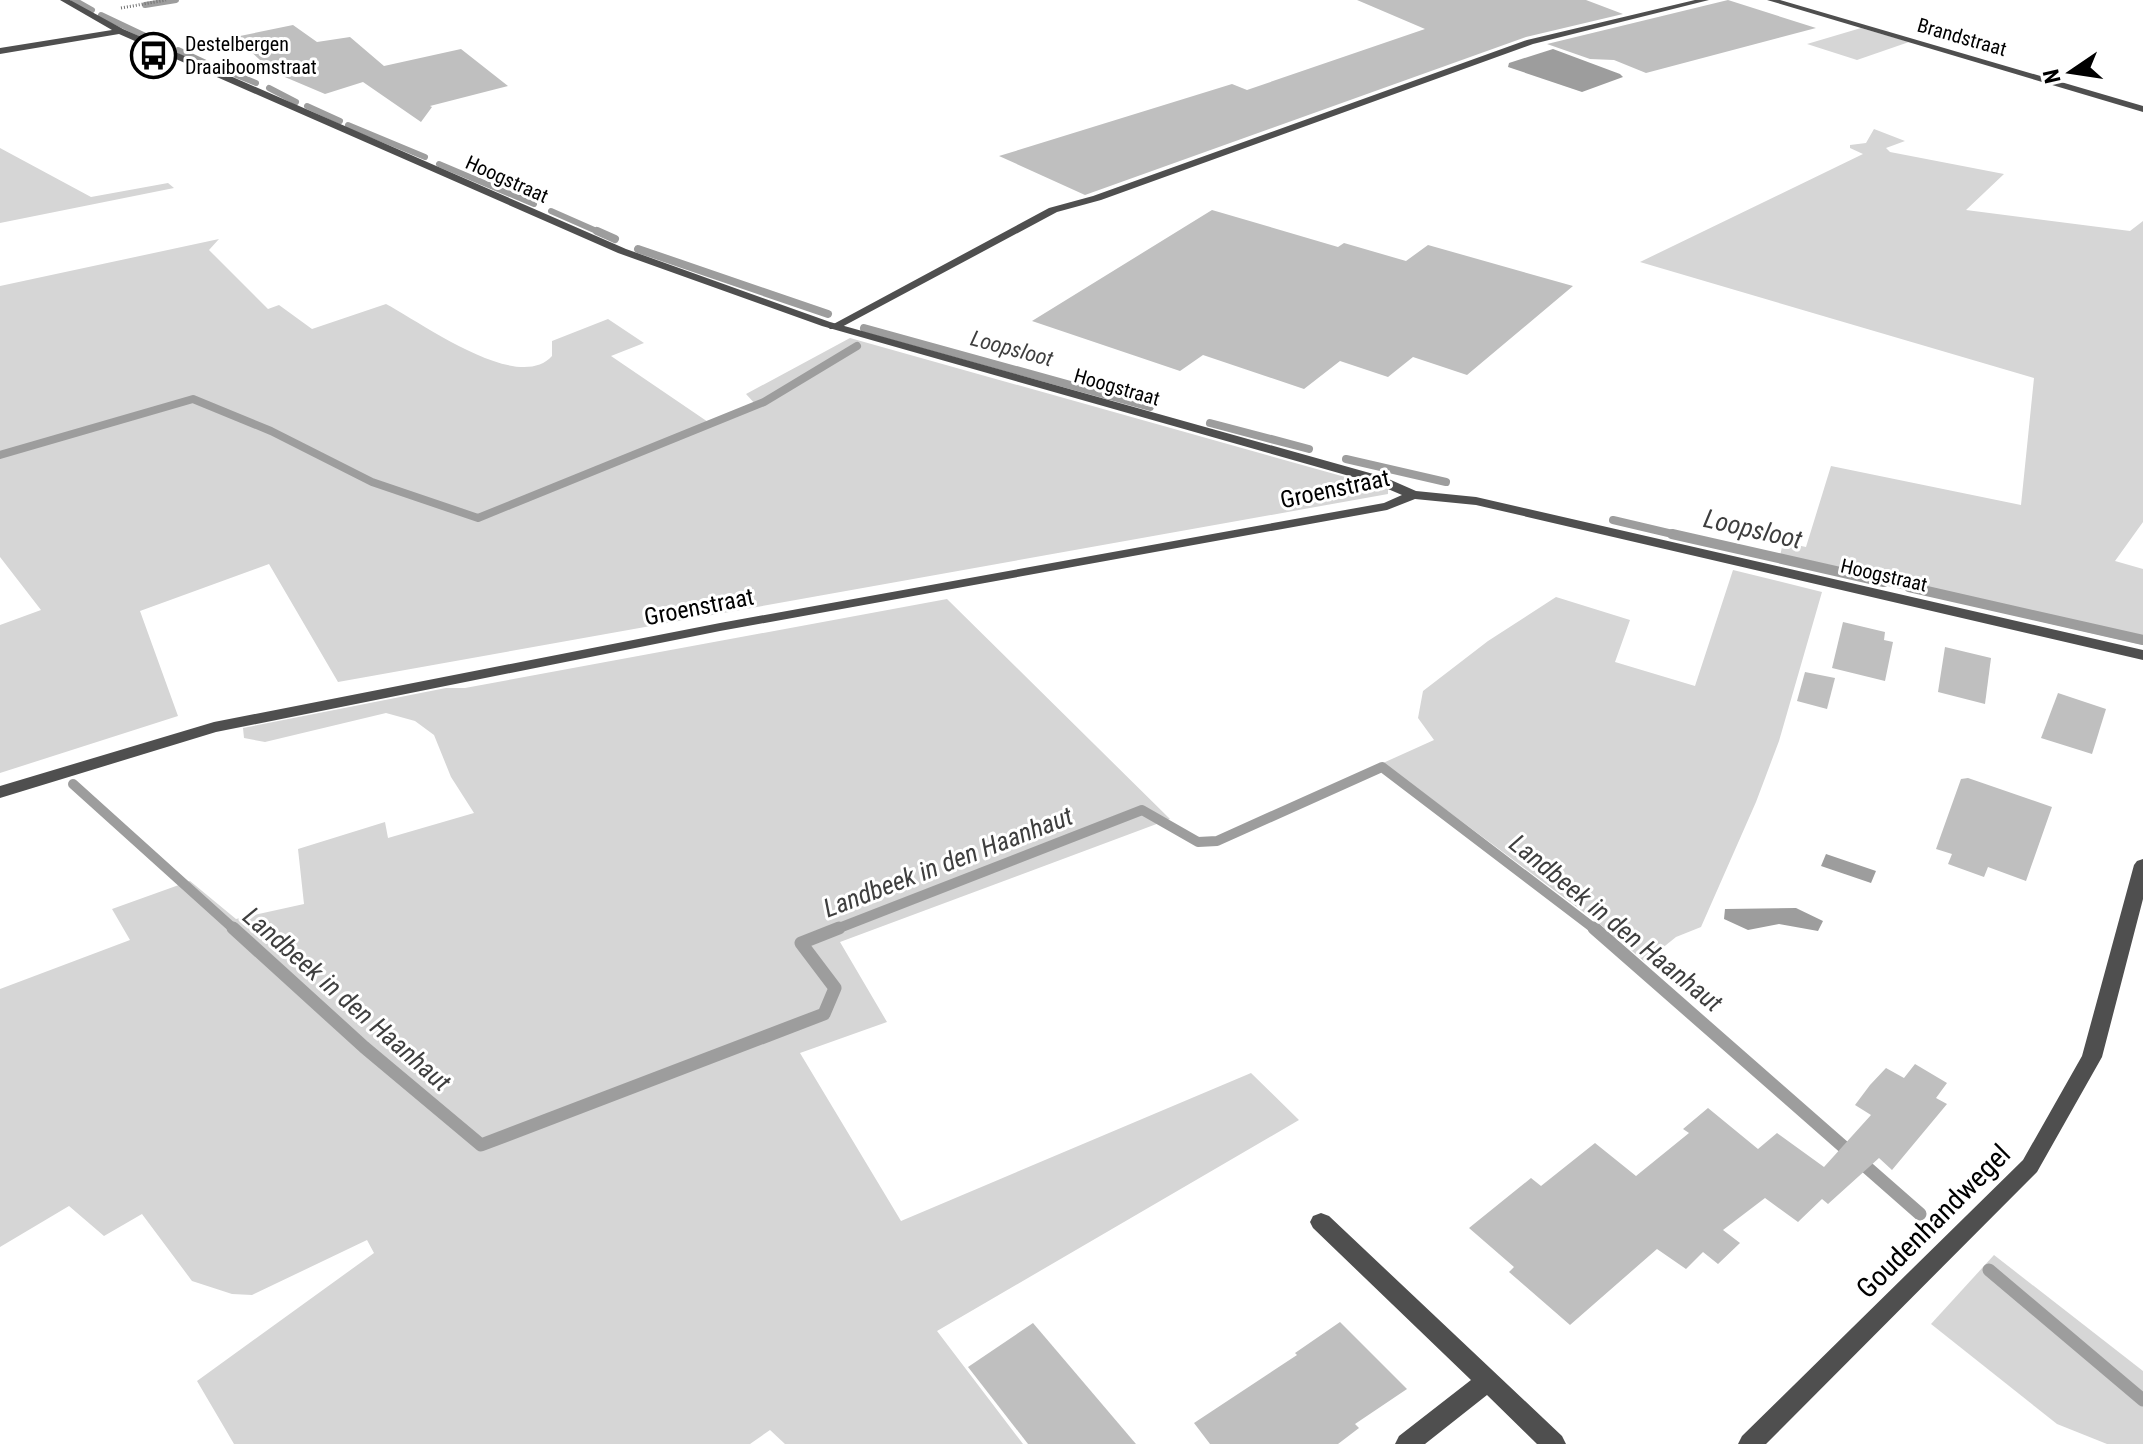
<svg xmlns="http://www.w3.org/2000/svg" width="2143" height="1444" viewBox="0 0 2143 1444" font-family="'Roboto Condensed',sans-serif">
<style>
.green{fill:#d6d6d6}
.water{fill:#9d9d9d}
.lines{fill:none;stroke-linecap:round;stroke-linejoin:round}
.stream-far3{stroke:#9d9d9d;stroke-width:6}
.stream-far2{stroke:#9d9d9d;stroke-width:8}
.stream-far1{stroke:#9d9d9d;stroke-width:10}
.stream{stroke:#9d9d9d;stroke-width:13}
.building{fill:#bfbfbf}
.path{stroke:#717171;stroke-width:3;stroke-dasharray:1 2;stroke-linecap:butt}
.service{fill:#4f4f4f;fill-rule:evenodd}
.minor{fill:#4f4f4f;fill-rule:evenodd}
.labels{text-anchor:middle;stroke-width:6;stroke-linejoin:round;paint-order:stroke}
.far-street-label{font-size:20px;fill:#000;stroke:#fff}
.far-poi-label{font-size:20px;fill:#000;stroke:#fff;text-anchor:start}
.far-water-label{font-size:22px;font-style:italic;fill:#3e3e3e;stroke:#fff}
.street-label{font-size:24px;fill:#000;stroke:#fff}
.water-label{font-size:26px;font-style:italic;fill:#3e3e3e;stroke:#fff}
.near-street-label{font-size:28px;fill:#000;stroke:#fff}
</style>
<rect width="100%" height="100%" fill="#fff"/>
<!-- green -->
<g class="green">
<polygon points="1861,28 1909,42 1857,60 1807,44"/>
<polygon points="1874,129 1905,141 1886,148 1890,152 2004,174 1966,210 2130,231 2143,221 2143,522 2115,561 2143,569 2143,645 1779,561 1783,542 1806,547 1831,466 2021,505 2034,378 1640,262 1863,154 1850,148 1850,145 1866,143"/>
<polygon points="0,148 91,197 168,183 174,188 0,223"/>
<path d="M219 239 209 250 268 309 279 305 312 329 386 304C422 323 518 394 552 356V341L608 319 644 343 611 356 711 424 757 406 746 394 850 338 1388 489V494L338 682 269 564 140 611 178 716 0 773V625L41 610 0 557V286Z"/>
<polygon points="1733,570 1822,592 1779,741 1756,802 1701,927 1676,937 1645,962 1601,925 1383,763 1434,740 1418,718 1423,691 1488,641 1556,597 1630,620 1615,662 1695,686"/>
<polygon points="947,599 1170,819 840,942 887,1022 800,1053 901,1221 1251,1073 1299,1120 937,1331 1023,1444 785,1444 770,1430 750,1444 234,1444 197,1381 374,1253 367,1240 252,1295 232,1294 192,1281 142,1214 104,1236 69,1206 0,1247 0,989 130,940 112,909 190,881 236,919 304,904 298,849 385,822 388,838 474,813 451,777 434,735 415,721 386,713 265,742 244,738 243,728 446,688 465,688"/>
<polygon points="1994,1255 2143,1371 2143,1444 2107,1444 2057,1424 1931,1324"/>
</g>
<!-- water -->
<g class="water">
<polygon points="1553,49 1620,74 1623,77 1582,92 1508,67 1509,63"/>
<polygon points="1826,854 1876,871 1871,883 1821,866"/>
<polygon points="1796,908 1823,921 1818,931 1779,924 1748,930 1724,919 1725,909"/>
</g>
<g class="lines">
<!-- stream-far3 -->
<g class="stream-far3">
<polyline points="74,0 92,10"/>
<polyline points="145,5 176,0"/>
<polyline points="101,15 158,42"/>
<polyline points="178,50 210,65"/>
<polyline points="219,68 256,83"/>
<polyline points="269,88 296,102"/>
<polyline points="307,106 340,121"/>
<polyline points="348,125 425,157"/>
<polyline points="439,164 534,204"/>
<polyline points="551,211 601,233"/>
</g>
<!-- stream-far2 -->
<g class="stream-far2">
<polyline points="597,231 615,239"/>
<polyline points="638,249 828,314"/>
<polyline points="864,328 1150,407"/>
<polyline points="1210,423 1309,449"/>
<polyline points="0,455 193,399 271,431 372,482 478,518 764,402 857,346"/>
<polyline points="1346,459 1446,482"/>
<polyline points="1613,520 1681,536"/>
</g>
<!-- stream-far1 -->
<g class="stream-far1">
<polyline points="1672,534 1884,582"/>
<polyline points="1909,587 2143,640"/>
<polyline points="73,784 235,930"/>
<polyline points="834,930 1142,810 1198,842 1217,841 1382,767 1596,930"/>
</g>
<!-- stream -->
<g class="stream">
<polyline points="233,928 364,1047 481,1145 824,1014 835,988 801,943 839,928"/>
<polyline points="1594,928 1920,1214"/>
<polyline points="1989,1270 2143,1400"/>
</g>
</g>
<!-- building -->
<g class="building">
<polygon points="1357,0 1586,0 1623,14 1526,37 1085,195 999,156 1232,84 1247,90 1425,29"/>
<polygon points="1728,0 1816,28 1646,73 1614,60 1590,59 1547,44"/>
<polygon points="293,25 317,42 350,37 384,66 461,49 508,86 430,106 432,107 421,122 363,82 325,94 273,72 235,37"/>
<polygon points="1212,210 1338,247 1344,243 1406,261 1428,245 1573,286 1467,375 1413,357 1388,377 1340,361 1304,389 1203,355 1180,371 1032,321"/>
<polygon points="1843,622 1885,632 1884,640 1893,642 1885,681 1832,668"/>
<polygon points="1945,647 1991,658 1985,704 1938,692"/>
<polygon points="1805,672 1835,678 1827,709 1797,701"/>
<polygon points="2058,693 2106,709 2092,754 2041,738"/>
<polygon points="1968,778 2052,807 2026,881 1988,867 1984,877 1948,864 1952,854 1936,849 1961,779"/>
<polygon points="1915,1064 1947,1083 1936,1098 1947,1104 1892,1170 1879,1158 1828,1204 1822,1199 1798,1222 1765,1198 1723,1230 1740,1243 1718,1264 1703,1252 1686,1269 1657,1249 1570,1325 1509,1272 1514,1267 1469,1228 1531,1178 1541,1186 1595,1143 1636,1176 1689,1133 1683,1129 1708,1108 1758,1149 1777,1133 1824,1167 1871,1115 1855,1105 1870,1085 1886,1068 1904,1078"/>
<polygon points="1340,1322 1407,1389 1355,1424 1359,1428 1338,1444 1210,1444 1194,1423 1297,1355 1295,1353"/>
<polygon points="1033,1323 1136,1444 1028,1444 968,1367"/>
</g>
<g class="lines">
<!-- path -->
<polyline class="path" points="121,8 166,0"/>
<!-- service -->
<g class="service">
<polygon points="1695,0 1709,0 1533,44 1101,200 1057,212 838,329 830,329 828,327 1049,208 1093,196 1527,40"/>
<polygon points="1321,1213 1329,1216 1562,1436 1566,1444 1537,1444 1487,1395 1425,1444 1395,1444 1399,1436 1471,1380 1313,1228 1310,1222 1313,1216"/>
</g>
<!-- minor -->
<g class="minor">
<polygon points="60,0 70,0 123,29 626,249 830,322 1384,477 1416,491 1476,497 2143,650 2143,660 1476,505 1415,499 1387,510 720,631 216,732 0,798 0,786 214,722 720,623 1384,503 1402,495 1374,483 822,326 618,253 119,34 0,54 0,48 112,30"/>
<polygon points="1767,0 1780,0 2143,106 2143,112"/>
<polygon points="2143,859 2143,899 2102,1057 2037,1172 1766,1444 1738,1444 1742,1436 2023,1160 2082,1056 2134,865 2137,861"/>
</g>
</g>
<!-- icons -->
<defs>
<symbol id="bus-ring" viewBox="-11 -11 22 22"><circle r="9.5" fill="#fff" stroke="#000" stroke-width="1.5"/><path d="M-5-6H5V4H4V6H2V4H-2V6H-4V4H-5ZM-3.5-4V0h7V-4ZM-3.5 1.2v1.5H-2V1.2ZM2 1.2v1.5H3.5V1.2Z" fill="#000"/></symbol>
</defs>
<g fill-rule="evenodd">
<use href="#bus-ring" x="128" y="30" width="51" height="51"/>
</g>
<g class="labels">
<!-- far-street labels -->
<g class="far-street-label">
<text transform="translate(1962 37) rotate(16)" y="7">Brandstraat</text>
<text transform="translate(507 179) rotate(24)" y="7">Hoogstraat</text>
<text transform="translate(1117 387) rotate(16)" y="7">Hoogstraat</text>
<text transform="translate(1884 575) rotate(13)" y="7">Hoogstraat</text>
</g>
<!-- far-poi labels -->
<g class="far-poi-label">
<text x="185" y="51">Destelbergen<tspan x="185" dy="23">Draaiboomstraat</tspan></text>
</g>
<!-- far-water labels -->
<g class="far-water-label">
<text transform="translate(1012 348) rotate(15)" y="8">Loopsloot</text>
</g>
<!-- street labels -->
<g class="street-label">
<text transform="translate(1335 489) rotate(-12)" y="8">Groenstraat</text>
<text transform="translate(699 607) rotate(-11)" y="8">Groenstraat</text>
</g>
<!-- water labels -->
<g class="water-label">
<text transform="translate(1753 529) rotate(13)" y="9">Loopsloot</text>
<text transform="translate(948 862) rotate(-21)" y="9">Landbeek in den Haanhaut</text>
<text transform="translate(1616 923) rotate(39)" y="9">Landbeek in den Haanhaut</text>
<text transform="translate(347 999) rotate(41)" y="9">Landbeek in den Haanhaut</text>
</g>
<!-- near-street labels -->
<g class="near-street-label">
<text transform="translate(1933 1221) rotate(-45)" y="10">Goudenhandwegel</text>
</g>
</g>
<!-- north arrow -->
<g transform="translate(2071 72) rotate(257)" stroke="#ffffff" stroke-width="6" paint-order="stroke">
<path d="M0-6L14 30L0 20L-14 30Z" fill="#000000"/>
<text y="-12" font-size="22" font-weight="bold" text-anchor="middle" fill="#000000">N</text>
</g>
</svg>
